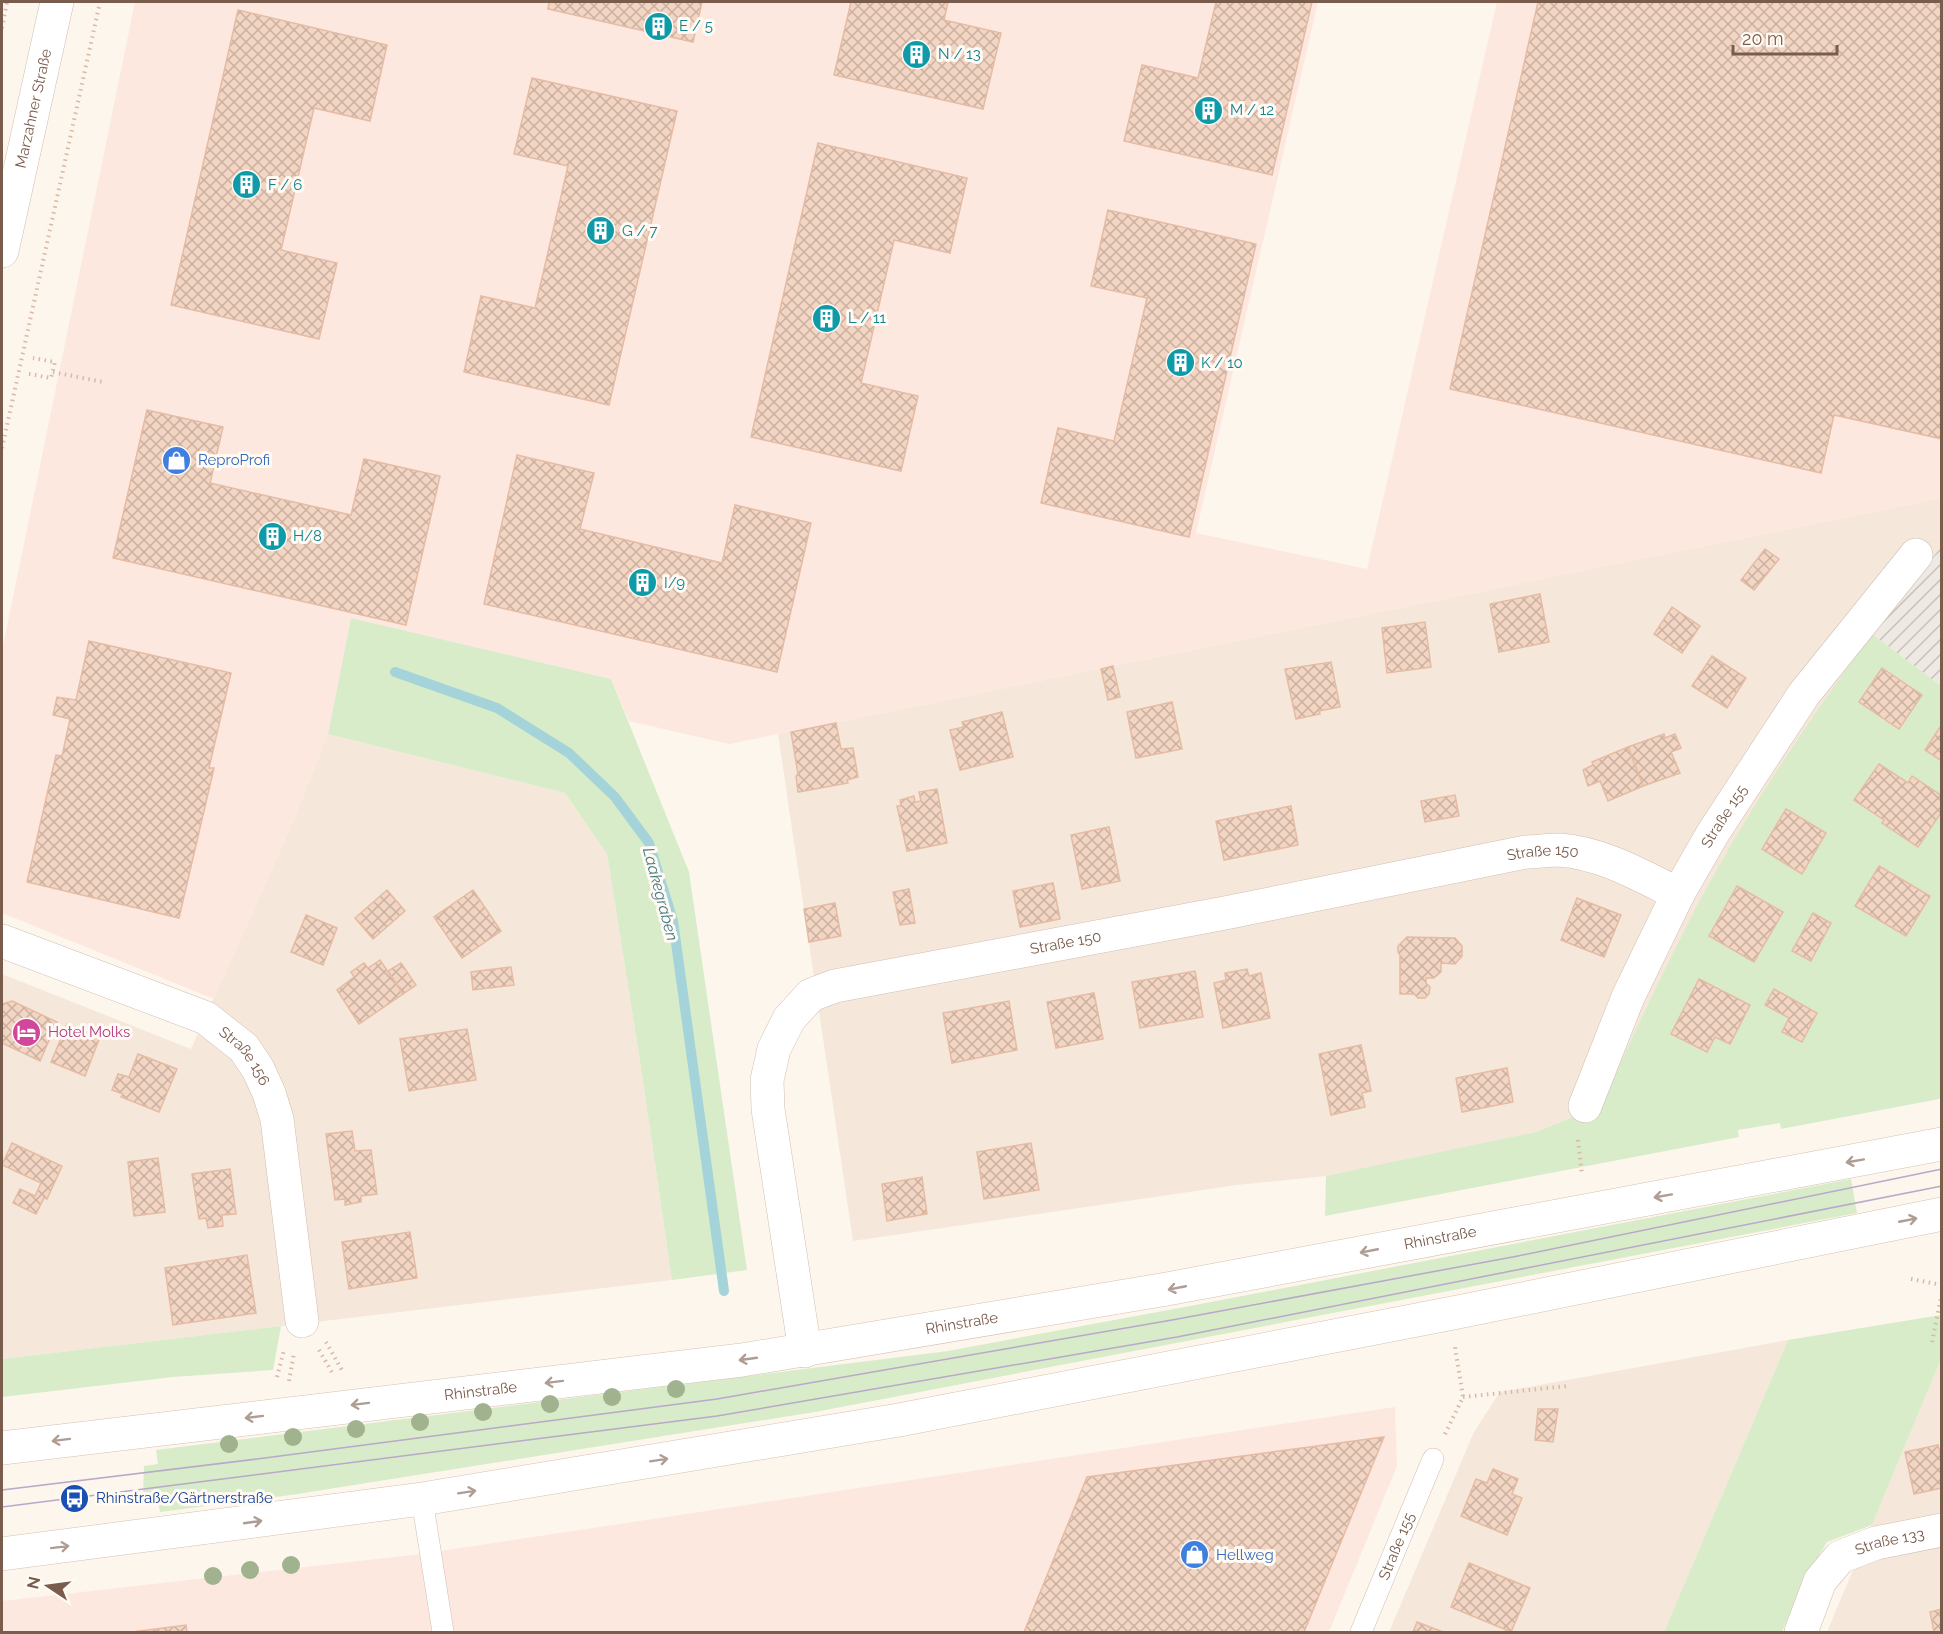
<svg xmlns="http://www.w3.org/2000/svg" width="1943" height="1634" viewBox="0 0 1943 1634" font-family="Raleway,sans-serif">
<style>
.residential{fill:#f5e8da}
.commercial{fill:#fde8e0}
.industrial{fill:url(#industrial-furrows)}
.green{fill:#d8ecc9}
.lines{fill:none;stroke-linecap:round;stroke-linejoin:round}
.stream{stroke:#a5d3da;stroke-width:10}
.building{fill:url(#building-cross-hatch);stroke:#e6bba3;stroke-width:1.5}
.service-casing{stroke:#d1beb0;stroke-width:22}
.minor-casing{stroke:#d1beb0;stroke-width:34}
.tertiary-casing{stroke:#d1beb0;stroke-width:34}
.secondary-casing{stroke:#d6c0b0;stroke-width:34}
.path{stroke:#d9b8a5;stroke-width:4;stroke-dasharray:1.5 4.5;stroke-linecap:butt}
.service{stroke:#fff;stroke-width:21}
.minor{stroke:#fff;stroke-width:33}
.tertiary{stroke:#fff;stroke-width:33}
.secondary{stroke:#fff;stroke-width:33}
.tram{stroke:#b9a8c9;stroke-width:1.5}
.tree{fill:#a0b28e}
.oneway{stroke:#af9d94}
.labels{text-anchor:middle;stroke-width:6;stroke-linejoin:round;paint-order:stroke}
.culture-label{font-size:15px;fill:#0d838f;stroke:#fffaf3;text-anchor:start}
.street-label{font-size:15px;fill:#7a5c4d;stroke:#fffaf3}
.shop-label{font-size:15px;fill:#366cbe;stroke:#fffaf3;text-anchor:start}
.hotel-label{font-size:15px;fill:#b23c85;stroke:#fffaf3;text-anchor:start}
.transit-label{font-size:15px;fill:#164399;stroke:#fffaf3;text-anchor:start}
.water-label{font-size:16px;font-style:italic;fill:#437c86;stroke:#fffaf3}
</style>
<defs>
<pattern id="industrial-furrows" width="10" height="10" patternUnits="userSpaceOnUse" patternTransform="scale(1.5)"><rect width="10" height="10" fill="#efe9e4"/><path d="M-1 1l2-2M0 10L10 0M9 11l2-2" fill="none" stroke="#c7c0bb"/></pattern>
<pattern id="building-cross-hatch" width="8" height="8" patternUnits="userSpaceOnUse" patternTransform="scale(1.5)"><rect width="8" height="8" fill="#f3d5c3"/><path d="M0 0l8 8M0 8l8-8" fill="none" stroke="#cab0a1"/></pattern>
</defs>
<rect width="100%" height="100%" fill="#fdf6ec"/>
<!-- residential -->
<g class="residential">
<polygon points="1941,498 1941,547 1872,634 1941,686 1600,1106 1536,1132 1363,1169 1326,1176 1237,1185 853,1241 778,734"/>
<polygon points="328,734 565,793 607,854 640,1061 672,1280 2,1359 2,974 191,1049 288,833"/>
<polygon points="1788,1340 1664,1632 1389,1632 1474,1432 1500,1392"/>
<polygon points="1941,1359 1941,1632 1827,1632 1872,1525"/>
</g>
<!-- commercial -->
<g class="commercial">
<polygon points="135,2 1318,2 1196,533 1367,569 1497,2 1941,2 1941,498 729,744 629,721 611,679 351,618 328,734 288,833 214,999 2,913 2,651"/>
<polygon points="1395,1407 1397,1466 1329,1632 2,1632 2,1601 421,1554"/>
</g>
<!-- industrial -->
<polygon class="industrial" points="1941,547 1941,686 1872,634"/>
<!-- green -->
<g class="green">
<polygon points="351,618 611,679 689,872 747,1270 672,1280 640,1061 607,854 565,793 328,734"/>
<path d="M1872 634 1941 686 1942 1095 1939 1099 1781 1129 1780 1123 1738 1130 1739 1137 1325 1216 1326 1176 1536 1132 1600 1106C1628 1048 1654 990 1683 933 1736 828 1802 729 1872 634Z"/>
<polygon points="1851,1179 1857,1213 815,1412 291,1495 160,1512 157,1495 143,1496 144,1466 158,1464 156,1450 948,1351 1206,1303"/>
<polygon points="1941,1315 1941,1359 1872,1525 1827,1542 1804,1580 1782,1632 1664,1632 1788,1340"/>
<polygon points="281,1326 273,1370 173,1377 2,1397 2,1359"/>
</g>
<g class="lines">
<!-- stream -->
<polyline class="stream" points="395,672 497,708 569,753 615,797 649,843 673,921 724,1291"/>
</g>
<!-- building -->
<g class="building">
<polygon points="549,2 702,2 693,42 548,9"/>
<polygon points="851,2 948,2 944,20 1001,33 983,109 834,75"/>
<polygon points="1216,2 1312,2 1272,175 1124,141 1142,65 1198,78"/>
<polygon points="1538,2 1942,2 1942,439 1834,415 1821,473 1450,389"/>
<polygon points="238,10 387,45 370,121 314,108 281,250 337,263 319,339 171,305"/>
<polygon points="532,78 677,111 609,405 464,372 481,296 535,308 568,166 514,154"/>
<polygon points="818,143 967,178 950,253 894,240 861,383 918,396 901,471 751,437"/>
<polygon points="1108,210 1256,244 1189,537 1041,503 1058,428 1114,441 1147,298 1091,286"/>
<polygon points="147,410 223,427 210,483 351,515 364,459 440,476 406,625 113,558"/>
<polygon points="517,455 594,473 580,529 722,563 735,505 811,523 777,672 484,604"/>
<polygon points="1765,549 1779,559 1754,590 1741,580"/>
<polygon points="1540,594 1549,642 1499,652 1490,604"/>
<polygon points="1672,607 1700,626 1682,653 1654,634"/>
<polygon points="1425,622 1431,667 1387,673 1382,628"/>
<polygon points="89,641 231,673 209,768 214,768 179,918 27,882 56,755 62,756 70,719 53,715 57,697 76,700"/>
<polygon points="1712,656 1746,678 1727,708 1692,686"/>
<polygon points="1331,662 1340,707 1319,711 1320,714 1296,719 1285,669"/>
<polygon points="1113,666 1120,697 1108,700 1101,669"/>
<polygon points="1882,668 1922,695 1899,729 1859,702"/>
<polygon points="1172,702 1182,749 1136,758 1127,712"/>
<polygon points="1002,712 1013,757 960,770 950,730 964,727 962,722"/>
<polygon points="836,723 841,749 853,748 858,777 847,780 848,783 798,792 796,776 798,774 791,732"/>
<polygon points="1942,724 1942,761 1925,750"/>
<polygon points="1664,734 1665,738 1675,734 1681,748 1671,752 1680,773 1643,786 1628,747"/>
<polygon points="1628,747 1643,786 1608,801 1600,781 1588,786 1583,770 1593,765 1592,762"/>
<polygon points="1879,764 1908,783 1912,776 1942,796 1942,811 1918,847 1882,823 1884,820 1854,800"/>
<polygon points="937,789 947,843 907,851 897,806 901,806 900,800 914,796 915,802 921,801 919,792"/>
<polygon points="1455,795 1459,816 1425,822 1421,801"/>
<polygon points="1291,806 1298,845 1224,860 1216,821"/>
<polygon points="1786,809 1826,833 1802,874 1762,849"/>
<polygon points="1109,827 1120,881 1082,889 1071,835"/>
<polygon points="1879,866 1930,896 1906,936 1855,906"/>
<polygon points="1053,883 1060,919 1020,927 1013,891"/>
<polygon points="1737,886 1783,912 1754,962 1709,936"/>
<polygon points="909,889 915,923 900,925 893,892"/>
<polygon points="387,890 405,911 373,939 355,918"/>
<polygon points="473,890 501,931 462,958 434,917"/>
<polygon points="1577,898 1621,915 1604,957 1561,940"/>
<polygon points="835,903 841,936 809,942 804,909"/>
<polygon points="1813,913 1831,923 1811,961 1792,951"/>
<polygon points="306,915 337,928 323,965 291,952"/>
<polygon points="1407,937 1455,938 1462,946 1462,956 1455,964 1441,963 1441,972 1434,978 1426,978 1426,983 1430,987 1429,994 1425,998 1418,998 1414,994 1400,994 1400,955 1398,952 1398,946"/>
<polygon points="380,960 403,994 359,1024 337,990 354,977 351,972 364,963 368,968"/>
<polygon points="401,963 416,985 403,994 388,971"/>
<polygon points="511,967 514,985 473,990 471,972"/>
<polygon points="1247,969 1249,976 1261,973 1270,1018 1223,1028 1214,983 1226,980 1225,973"/>
<polygon points="1195,971 1203,1017 1140,1028 1132,982"/>
<polygon points="1699,979 1750,1005 1730,1044 1715,1037 1707,1052 1671,1034"/>
<polygon points="1774,989 1817,1013 1802,1042 1782,1032 1789,1018 1765,1005"/>
<polygon points="1094,993 1103,1039 1056,1048 1047,1002"/>
<polygon points="12,1001 57,1022 40,1061 2,1043 2,1004"/>
<polygon points="1009,1001 1017,1050 952,1063 943,1013"/>
<polygon points="67,1024 100,1037 85,1076 51,1062"/>
<polygon points="467,1029 476,1080 409,1091 400,1039"/>
<polygon points="1361,1045 1371,1091 1362,1093 1365,1107 1331,1115 1319,1054"/>
<polygon points="138,1054 177,1069 159,1112 121,1097 123,1094 112,1090 118,1074 129,1077"/>
<polygon points="1507,1068 1513,1102 1462,1112 1456,1078"/>
<polygon points="352,1131 355,1151 371,1150 377,1194 361,1196 361,1202 345,1205 345,1199 335,1200 326,1134"/>
<polygon points="12,1143 62,1166 47,1199 44,1198 36,1214 13,1203 20,1189 35,1196 41,1183 2,1165"/>
<polygon points="1031,1143 1039,1190 984,1199 977,1152"/>
<polygon points="158,1158 165,1212 134,1216 128,1162"/>
<polygon points="230,1169 236,1214 222,1215 223,1226 208,1228 206,1218 199,1219 192,1174"/>
<polygon points="922,1177 927,1214 887,1221 882,1184"/>
<polygon points="410,1232 417,1278 349,1289 342,1242"/>
<polygon points="247,1255 256,1313 173,1325 165,1268"/>
<polygon points="1538,1409 1558,1409 1553,1442 1535,1440"/>
<polygon points="1384,1437 1304,1632 1024,1632 1087,1477"/>
<polygon points="1938,1445 1942,1461 1942,1488 1914,1494 1905,1452"/>
<polygon points="1493,1469 1518,1479 1512,1494 1522,1498 1507,1535 1461,1516 1476,1479 1487,1483"/>
<polygon points="1469,1563 1530,1588 1511,1632 1451,1607"/>
<polygon points="1942,1609 1942,1632 1934,1632 1930,1612"/>
<polygon points="1417,1622 1443,1632 1413,1632"/>
<polygon points="186,1625 187,1632 132,1632"/>
</g>
<g class="lines">
<defs>
<g id="service">
<polyline points="422,1499 443,1632"/>
<path id="s1" d="M1361 1632 1433 1459"/>
</g>
<g id="minor">
<path id="s2" d="M2 941 206 1018 244 1048 258 1069 269 1093 277 1119 302 1321"/>
<path id="s3" d="M1585 1106 1628 997 1678 894 1713 833 1804 694 1916 555"/>
<path id="s4" d="M805 1351 768 1109 767 1080 774 1049 789 1019 811 995 835 986 1225 913 1526 852C1536 852 1548 850 1559 850 1602 853 1640 875 1678 894"/>
<path id="s5" d="M1801 1632 1820 1581 1840 1557 1876 1543 1942 1530"/>
</g>
<g id="tertiary">
<path id="s6" d="M2 251 57 2"/>
</g>
<g id="secondary">
<path id="s7" d="M2 1448 742 1360 1167 1289 1942 1144"/>
<polyline points="2,1554 422,1499 899,1420 1453,1313 1942,1214"/>
</g>
</defs>
<!-- service casing -->
<use href="#service" class="service-casing"/>
<!-- minor casing -->
<use href="#minor" class="minor-casing"/>
<!-- tertiary casing -->
<use href="#tertiary" class="tertiary-casing"/>
<!-- secondary casing -->
<use href="#secondary" class="secondary-casing"/>
<!-- path -->
<g class="path">
<polyline points="2,28 7,2"/>
<polyline points="53,372 103,382"/>
<polyline points="29,374 51,378 55,362 33,358"/>
<polyline points="2,448 100,2"/>
<polyline points="1578,1140 1582,1175"/>
<polyline points="1911,1279 1942,1285"/>
<polyline points="326,1342 343,1372"/>
<polyline points="1932,1342 1942,1293"/>
<polyline points="319,1350 333,1374"/>
<polyline points="277,1377 284,1350"/>
<polyline points="289,1381 294,1353"/>
<polyline points="1463,1397 1568,1386"/>
<polyline points="1445,1434 1463,1397 1455,1347"/>
</g>
<!-- service -->
<use href="#service" class="service"/>
<!-- minor -->
<use href="#minor" class="minor"/>
<!-- tertiary -->
<use href="#tertiary" class="tertiary"/>
<!-- secondary -->
<use href="#secondary" class="secondary"/>
<!-- tram -->
<g class="tram">
<polyline points="2,1490 257,1459 717,1399 1172,1320 1518,1256 1942,1169"/>
<polyline points="2,1507 717,1416 1177,1337 1942,1186"/>
</g>
</g>
<!-- trees -->
<g class="tree">
<circle cx="676" cy="1389" r="9"/>
<circle cx="612" cy="1397" r="9"/>
<circle cx="550" cy="1404" r="9"/>
<circle cx="483" cy="1412" r="9"/>
<circle cx="420" cy="1422" r="9"/>
<circle cx="356" cy="1429" r="9"/>
<circle cx="293" cy="1437" r="9"/>
<circle cx="229" cy="1444" r="9"/>
<circle cx="291" cy="1565" r="9"/>
<circle cx="250" cy="1570" r="9"/>
<circle cx="213" cy="1576" r="9"/>
</g>
<!-- one-way arrows -->
<defs><path id="oneway-shaft" d="M-6 0H5M1.5-3L5.5 0L1.5 3" fill="none" stroke-width="1.6" stroke-linecap="round" stroke-linejoin="round" transform="scale(1.5)"/></defs>
<g class="oneway">
<use href="#oneway-shaft" transform="translate(1855 1161) rotate(170)"/>
<use href="#oneway-shaft" transform="translate(1663 1196) rotate(170)"/>
<use href="#oneway-shaft" transform="translate(1908 1220) rotate(-11)"/>
<use href="#oneway-shaft" transform="translate(1369 1251) rotate(169)"/>
<use href="#oneway-shaft" transform="translate(1177 1288) rotate(169)"/>
<use href="#oneway-shaft" transform="translate(748 1359) rotate(172)"/>
<use href="#oneway-shaft" transform="translate(554 1382) rotate(173)"/>
<use href="#oneway-shaft" transform="translate(360 1404) rotate(173)"/>
<use href="#oneway-shaft" transform="translate(254 1417) rotate(173)"/>
<use href="#oneway-shaft" transform="translate(61 1440) rotate(173)"/>
<use href="#oneway-shaft" transform="translate(659 1460) rotate(-9)"/>
<use href="#oneway-shaft" transform="translate(467 1492) rotate(-9)"/>
<use href="#oneway-shaft" transform="translate(253 1522) rotate(-8)"/>
<use href="#oneway-shaft" transform="translate(60 1547) rotate(-7)"/>
</g>
<!-- icons -->
<defs>
<symbol id="building-disc" viewBox="-11 -11 22 22"><circle r="9.5" fill="#0f9aa8" stroke="#fffaf3"/><path d="M-4-6H4V6H1V3H-1V6H-4ZM-2.5-4.3h1.7v1.8h-1.7ZM.8-4.3h1.7v1.8H.8ZM-2.5-1h1.7V.8h-1.7ZM.8-1h1.7V.8H.8Z" fill="#fff"/></symbol>
<symbol id="shop-disc" viewBox="-11 -11 22 22"><circle r="9.5" fill="#3f7fe0" stroke="#fffaf3"/><path d="M-5-2.5h2.3a2.7 3.5 0 0 1 5.4 0H5L5.5 6h-11ZM-1.5-2.5h3a1.5 2.3 0 0 0-3 0Z" fill="#fff"/></symbol>
<symbol id="hotel-disc" viewBox="-11 -11 22 22"><circle r="9.5" fill="#d1479c" stroke="#fffaf3"/><path d="M-6-4.5h1.5V1H6V5H4.5V3h-9V5H-6ZM-4 0a1.8 1.8 0 1 1 3.6 0ZM.5 0V-2.5h3Q6-2.5 6 0Z" fill="#fff"/></symbol>
<symbol id="bus-disc" viewBox="-11 -11 22 22"><circle r="9.5" fill="#1a4fb4" stroke="#fffaf3"/><path d="M-5-6H5V4H4V6H2V4H-2V6H-4V4H-5ZM-3.5-4V0h7V-4ZM-3.5 1.2v1.5H-2V1.2ZM2 1.2v1.5H3.5V1.2Z" fill="#fff"/></symbol>
</defs>
<g fill-rule="evenodd">
<use href="#building-disc" x="642" y="10" width="33" height="33"/>
<use href="#building-disc" x="900" y="38" width="33" height="33"/>
<use href="#building-disc" x="1192" y="94" width="33" height="33"/>
<use href="#building-disc" x="230" y="168" width="33" height="33"/>
<use href="#building-disc" x="584" y="214" width="33" height="33"/>
<use href="#building-disc" x="810" y="302" width="33" height="33"/>
<use href="#building-disc" x="1164" y="346" width="33" height="33"/>
<use href="#shop-disc" x="160" y="444" width="33" height="33"/>
<use href="#building-disc" x="256" y="520" width="33" height="33"/>
<use href="#building-disc" x="626" y="566" width="33" height="33"/>
<use href="#hotel-disc" x="10" y="1016" width="33" height="33"/>
<use href="#bus-disc" x="58" y="1482" width="33" height="33"/>
<use href="#shop-disc" x="1178" y="1538" width="33" height="33"/>
</g>
<g class="labels">
<!-- culture labels -->
<g class="culture-label">
<text x="679" y="31">E / 5</text>
<text x="938" y="59">N / 13</text>
<text x="1230" y="115">M / 12</text>
<text x="268" y="190">F / 6</text>
<text x="622" y="236">G / 7</text>
<text x="848" y="323">L / 11</text>
<text x="1201" y="368">K / 10</text>
<text x="293" y="541">H/8</text>
<text x="664" y="588">I/9</text>
</g>
<!-- street labels -->
<g class="street-label">
<text dy="5" stroke="none"><textPath href="#s6" startOffset="146">Marzahner Straße</textPath></text>
<text dy="5" stroke="none"><textPath href="#s3" startOffset="322">Straße 155</textPath></text>
<text dy="5" stroke="none"><textPath href="#s4" startOffset="1118">Straße 150</textPath></text>
<text dy="5" stroke="none"><textPath href="#s4" startOffset="632">Straße 150</textPath></text>
<text dy="5" stroke="none"><textPath href="#s2" startOffset="273">Straße 156</textPath></text>
<text dy="5" stroke="none"><textPath href="#s7" startOffset="1454">Rhinstraße</textPath></text>
<text dy="5" stroke="none"><textPath href="#s7" startOffset="968">Rhinstraße</textPath></text>
<text dy="5" stroke="none"><textPath href="#s7" startOffset="482">Rhinstraße</textPath></text>
<text dy="5" stroke="none"><textPath href="#s5" startOffset="138">Straße 133</textPath></text>
<text dy="5" stroke="none"><textPath href="#s1" startOffset="93">Straße 155</textPath></text>
</g>
<!-- shop labels -->
<g class="shop-label">
<text x="198" y="465">ReproProfi</text>
<text x="1216" y="1560">Hellweg</text>
</g>
<!-- hotel labels -->
<g class="hotel-label">
<text x="48" y="1037">Hotel Molks</text>
</g>
<!-- transit labels -->
<g class="transit-label">
<text x="96" y="1503">Rhinstraße/Gärtnerstraße</text>
</g>
<!-- water labels -->
<g class="water-label">
<text transform="translate(661 894) rotate(75)" y="6">Laakegraben</text>
</g>
</g>
<!-- border -->
<rect width="1943" height="1634" fill="none" stroke="#7a5c4d" stroke-width="6"/>
<!-- north arrow -->
<g transform="translate(48 1586) rotate(283)" stroke="#fffaf3" stroke-width="4.5" paint-order="stroke">
<path d="M0-4.5L10 22L0 15L-10 22Z" fill="#7a5c4d"/>
<text y="-9" font-size="16" font-weight="bold" text-anchor="middle" fill="#7a5c4d">N</text>
</g>
<!-- scale -->
<path d="M1733 45v9h104v-9" fill="none" stroke="#7a5c4d" stroke-width="3"/>
<text x="1742" y="45" font-size="18" fill="#7a5c4d" stroke="#fffaf3" stroke-width="4.5" paint-order="stroke">20 m</text>
</svg>
